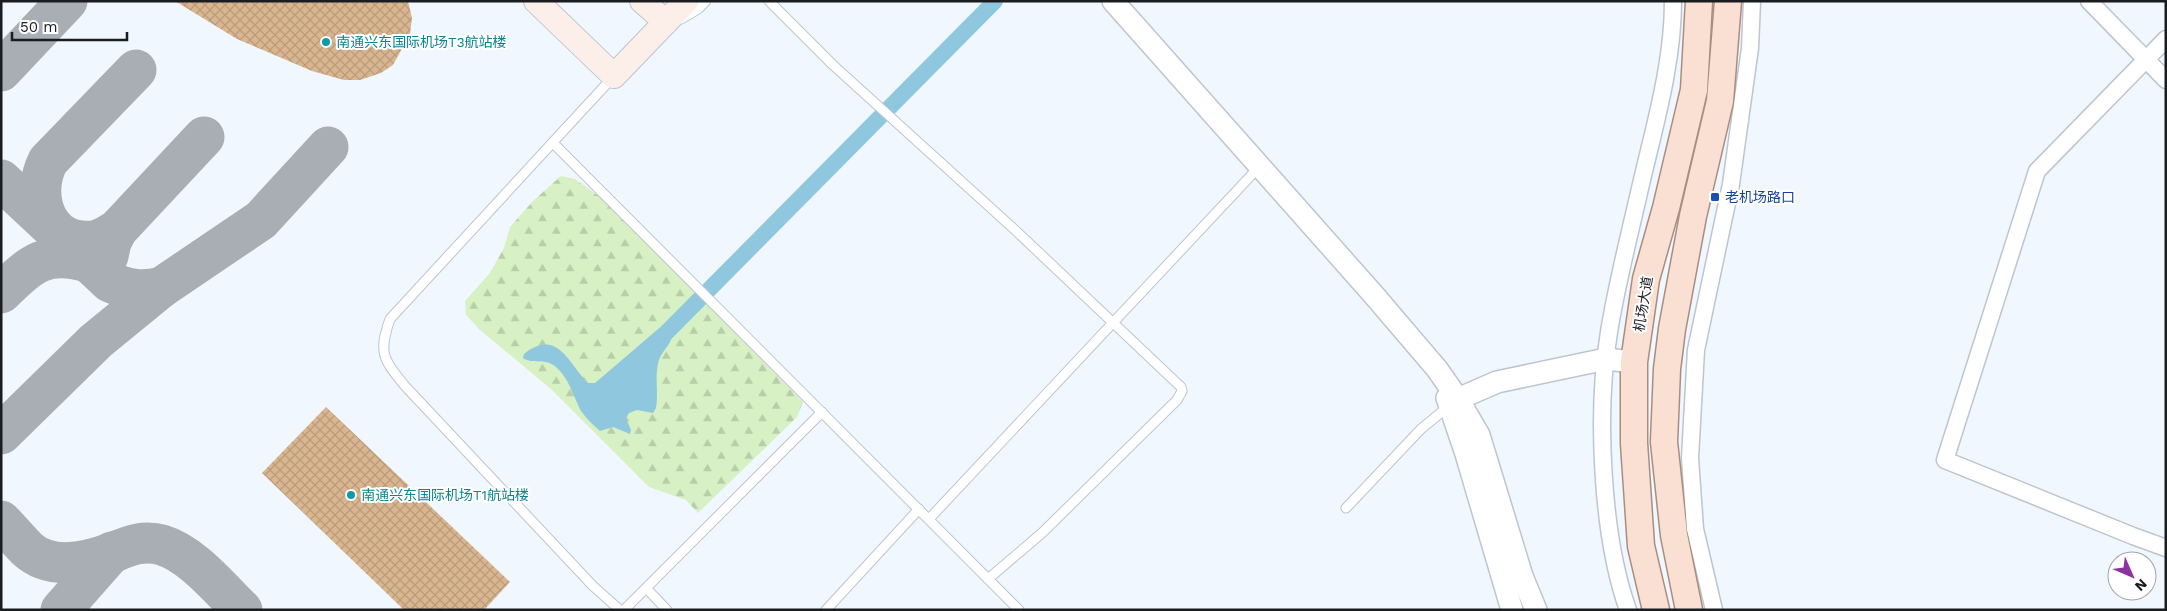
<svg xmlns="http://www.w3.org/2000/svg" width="2167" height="611" viewBox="0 0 2167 611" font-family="'Work Sans','Noto Sans SC',sans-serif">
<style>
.forest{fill:url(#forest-firs)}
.water{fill:#8fc8de}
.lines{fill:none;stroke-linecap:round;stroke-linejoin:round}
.canal{stroke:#8fc8de;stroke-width:16}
.taxiway{stroke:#a8aeb4;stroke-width:41}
.building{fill:url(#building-cross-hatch)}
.service-casing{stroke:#bdc5ce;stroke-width:11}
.minor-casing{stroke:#bdc5ce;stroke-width:19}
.tertiary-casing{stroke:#bdc5ce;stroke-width:24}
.secondary-casing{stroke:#bdc5ce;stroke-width:26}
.primary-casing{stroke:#a98d81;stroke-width:29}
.service{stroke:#fff;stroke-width:9}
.minor{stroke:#fff;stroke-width:16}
.tertiary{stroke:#fff;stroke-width:21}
.secondary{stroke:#fcefe9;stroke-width:24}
.primary{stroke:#fadfd3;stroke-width:26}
.culture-dot{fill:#0f9aa8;stroke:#fff;stroke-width:2}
.transit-dot{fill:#1a4fb4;stroke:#fff;stroke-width:2}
.labels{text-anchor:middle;stroke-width:4;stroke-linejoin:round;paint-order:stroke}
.culture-label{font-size:14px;fill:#0d838f;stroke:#fff;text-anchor:start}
.transit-label{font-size:14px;fill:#164399;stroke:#fff;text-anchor:start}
.street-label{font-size:14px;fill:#1a1d20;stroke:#fff}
</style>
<defs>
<pattern id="forest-firs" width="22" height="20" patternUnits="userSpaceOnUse" patternTransform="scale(1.25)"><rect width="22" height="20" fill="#d7f1c4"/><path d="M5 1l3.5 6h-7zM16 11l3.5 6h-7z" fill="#b8cea8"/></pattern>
<pattern id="building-cross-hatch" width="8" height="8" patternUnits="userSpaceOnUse" patternTransform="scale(1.25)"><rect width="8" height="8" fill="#dab690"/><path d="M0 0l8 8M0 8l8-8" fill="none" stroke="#ba9c7c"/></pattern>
</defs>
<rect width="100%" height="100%" fill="#f0f7fe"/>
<!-- forest -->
<polygon class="forest" points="561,176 575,179 604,200 803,402 797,417 698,513 686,500 649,487 551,389 480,330 466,315 465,301 490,273 504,248 510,227 533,201"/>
<!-- water -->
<path class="water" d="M664 324 671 327C676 342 664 347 659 360 654 375 659 393 656 408L653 413 637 410 629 413 626 418 631 430 630 434 613 427 600 431C593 425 586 418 581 411 573 396 569 378 556 367 544 357 533 365 523 358L524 354C558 327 569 365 588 383H595Z"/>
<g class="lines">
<!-- canal -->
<polyline class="canal" points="667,332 995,1"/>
<!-- taxiway -->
<g class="taxiway">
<polyline points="1,71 67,1"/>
<path d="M1 180 110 282C128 290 143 292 162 287L261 220 328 147"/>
<path d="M117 230C110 234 102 240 93 241 46 246 30 196 48 161L136 70"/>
<polyline points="108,256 111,242 117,230 204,137"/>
<path d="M1 293C31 264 46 249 90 263"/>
<polyline points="1,434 96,341 162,287"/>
<path d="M1 521C10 530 18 540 27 549 51 571 88 562 114 552 131 545 144 540 162 545 192 554 219 588 242 610"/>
<polyline points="61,610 112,552"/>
</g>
</g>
<!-- building -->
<g class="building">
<polygon points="175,1 408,1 412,18 410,34 393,65 381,73 360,80 344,80 312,71 237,39"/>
<polygon points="326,407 510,582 484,610 404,610 262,473"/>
</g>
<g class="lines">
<defs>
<g id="service">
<polyline points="769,1 833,65 1014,229 1181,387 1182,391 1177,400 1042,533 988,579"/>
<polyline points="681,19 698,9 706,1"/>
<path d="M613 77 390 319C378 353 383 359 405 386L593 586 620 610"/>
<polyline points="553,143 1019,610"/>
<polyline points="1346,508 1421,429 1449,406"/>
<polyline points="929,519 1259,167"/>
<polyline points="647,589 667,610"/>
<polyline points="624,610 822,412"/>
<polyline points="826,610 919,509"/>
</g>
<g id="minor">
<polyline points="2089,1 2166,80"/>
<polyline points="2166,39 2037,171 1945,460 2133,536 2166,548"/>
<path d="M1628 610C1601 534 1596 411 1609 332 1617 282 1630 233 1641 184 1655 124 1673 63 1673 1"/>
<polyline points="1714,610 1695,529 1690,458 1696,350 1731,184 1750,48 1752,1"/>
</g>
<g id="tertiary">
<polyline points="1113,1 1373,294 1437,369 1458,399 1479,435 1522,576 1536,610"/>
<polyline points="1447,398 1466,454 1512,610"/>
<polyline points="1458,399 1497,382 1606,359 1634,362"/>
</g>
<g id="secondary">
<polyline points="536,1 614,76 686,1"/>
<polyline points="642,1 666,22"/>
</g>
<g id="primary">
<polyline points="1656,610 1641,546 1634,443 1634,362 1646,279 1666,208 1694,90 1699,1"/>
<polyline points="1689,610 1674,535 1664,442 1667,369 1672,329 1693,216 1720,101 1728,1"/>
</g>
</defs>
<!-- service casing -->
<use href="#service" class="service-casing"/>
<!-- minor casing -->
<use href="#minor" class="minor-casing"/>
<!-- tertiary casing -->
<use href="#tertiary" class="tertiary-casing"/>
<!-- secondary casing -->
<use href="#secondary" class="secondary-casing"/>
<!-- primary casing -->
<use href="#primary" class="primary-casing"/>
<!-- service -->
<use href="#service" class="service"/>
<!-- minor -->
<use href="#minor" class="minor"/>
<!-- tertiary -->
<use href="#tertiary" class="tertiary"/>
<!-- secondary -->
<use href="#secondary" class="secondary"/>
<!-- primary -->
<use href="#primary" class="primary"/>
</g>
<!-- markers -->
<g class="culture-dot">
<circle cx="326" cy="42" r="5"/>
<circle cx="351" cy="495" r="5"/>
</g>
<rect class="transit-dot" x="1710" y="192" width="10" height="10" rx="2.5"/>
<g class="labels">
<!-- culture labels -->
<g class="culture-label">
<text x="336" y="47">南通兴东国际机场T3航站楼</text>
<text x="361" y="500">南通兴东国际机场T1航站楼</text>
</g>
<!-- transit labels -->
<g class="transit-label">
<text x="1725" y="202">老机场路口</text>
</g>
<!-- street labels -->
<g class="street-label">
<text transform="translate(1643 304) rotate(-81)" y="5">机场大道</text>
</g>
</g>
<!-- border -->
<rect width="2167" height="611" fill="none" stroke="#1a1d20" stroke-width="5"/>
<!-- north arrow -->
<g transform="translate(2132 576) rotate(135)"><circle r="24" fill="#ffffff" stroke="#a3a5a6"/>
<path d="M0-4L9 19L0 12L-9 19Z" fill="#8b33a0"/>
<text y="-8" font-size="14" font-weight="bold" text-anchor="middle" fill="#1a1d20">N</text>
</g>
<!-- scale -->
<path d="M12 32v8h115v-8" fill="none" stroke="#1a1d20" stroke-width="2.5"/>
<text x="20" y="32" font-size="15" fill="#1a1d20" stroke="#ffffff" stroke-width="4" paint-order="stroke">50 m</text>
</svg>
